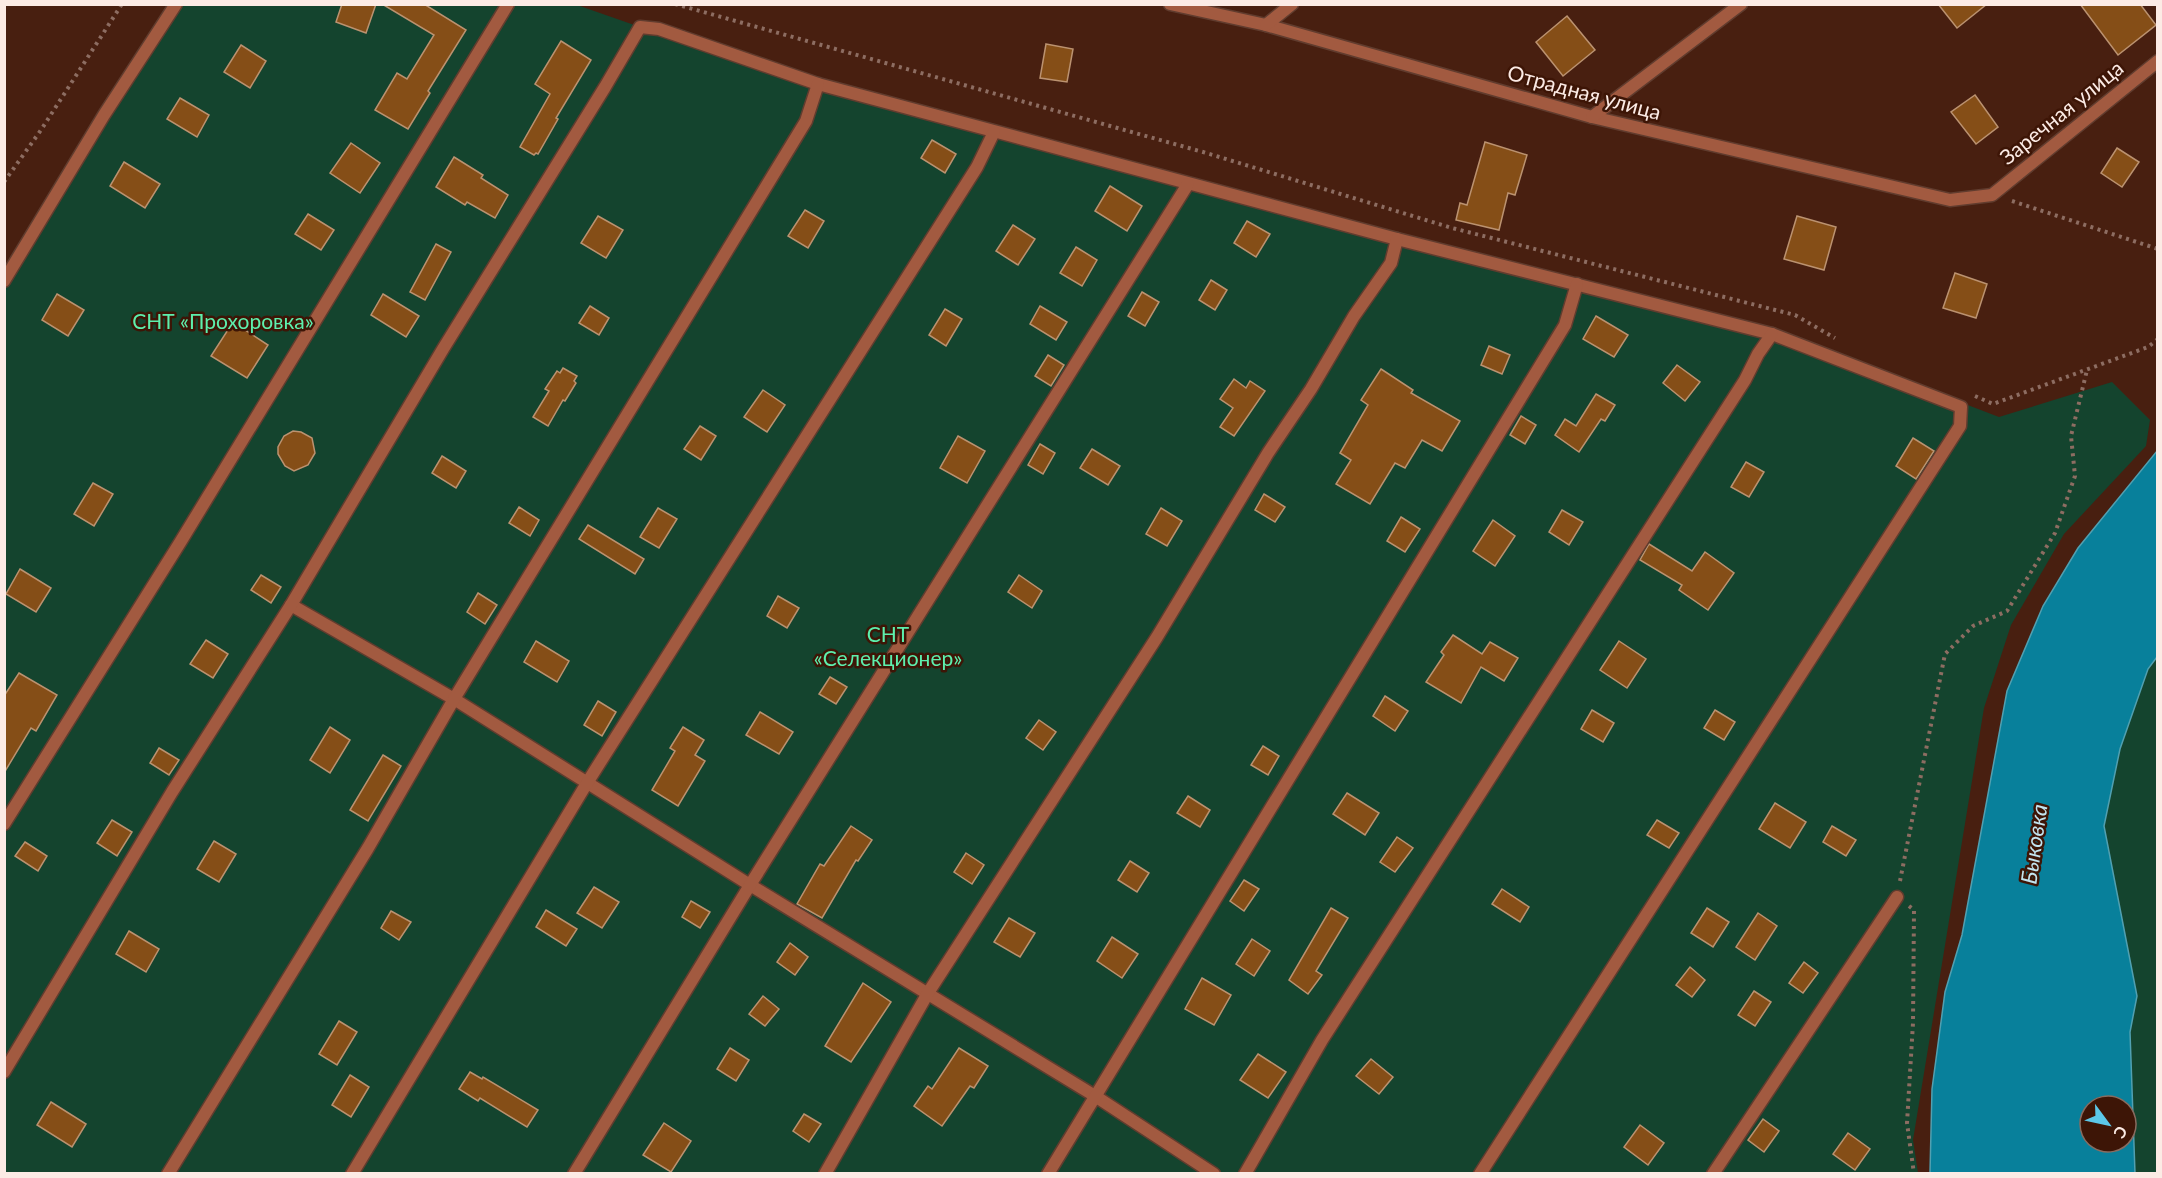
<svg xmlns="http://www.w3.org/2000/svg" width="2162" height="1178" viewBox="0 0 2162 1178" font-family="Lato,sans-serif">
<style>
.green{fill:#14442e}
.water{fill:#08809b;stroke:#51a0b1;stroke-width:1.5;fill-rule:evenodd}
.building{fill:#854e17;stroke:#bb9270;stroke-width:1.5}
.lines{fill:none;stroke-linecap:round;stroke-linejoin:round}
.lane-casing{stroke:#613c2e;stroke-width:15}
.path{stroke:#8d6d62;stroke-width:4;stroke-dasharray:3 4.5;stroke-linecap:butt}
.lane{stroke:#a25a40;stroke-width:12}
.labels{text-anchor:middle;stroke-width:5;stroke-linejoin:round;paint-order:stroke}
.street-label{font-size:21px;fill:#fcebe5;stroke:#3d1506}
.park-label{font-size:21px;fill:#5defad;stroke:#3d1506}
.water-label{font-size:22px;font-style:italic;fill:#c2e4f0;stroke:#3d1506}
</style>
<rect width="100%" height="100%" fill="#481f10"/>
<!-- green -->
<g class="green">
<polygon points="175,5 577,5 640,27 1006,134 1785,335 1999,417 2112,382 2150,420 2146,446 2064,534 2011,625 1984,708 1913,1140 1918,1173 5,1173 4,278"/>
<polygon points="2157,657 2157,1173 2135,1173 2130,1032 2137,996 2104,826 2120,749 2148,669"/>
</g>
<!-- water -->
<path class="water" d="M2157 451V657L2148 669 2120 749 2104 826 2137 996 2130 1032 2135 1173H1930L1932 1089 1945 992 1962 935 2007 691 2043 606 2078 548ZM2090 1106H2126V1142H2090Z"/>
<!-- building -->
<g class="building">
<polygon points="342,4 376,4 366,33 336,22"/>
<polygon points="382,4 424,4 466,30 428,91 430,93 408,129 375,110 397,73 407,79 434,35"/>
<polygon points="1938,4 1987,4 1957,28"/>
<polygon points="2080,4 2140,4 2156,25 2118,55"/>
<polygon points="1567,16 1595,50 1563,76 1536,42"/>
<polygon points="561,41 591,60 556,118 558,119 538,154 536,153 534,155 520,147 550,94 535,84"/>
<polygon points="1046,44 1073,49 1067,82 1040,78"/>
<polygon points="241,45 266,61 250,88 224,72"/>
<polygon points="1975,95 1998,127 1976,144 1951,112"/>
<polygon points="180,98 209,115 197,137 167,119"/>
<polygon points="932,140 956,154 945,173 921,158"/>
<polygon points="1485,142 1527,155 1515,195 1508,193 1499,230 1456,220 1460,203 1467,205"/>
<polygon points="351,143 380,163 360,193 330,173"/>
<polygon points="2117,148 2139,162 2122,187 2101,173"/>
<polygon points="454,157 483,175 481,178 508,195 495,218 467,202 465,205 436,187"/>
<polygon points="124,162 160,184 145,208 110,186"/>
<polygon points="1110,186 1142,206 1127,231 1095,211"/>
<polygon points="805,210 824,221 808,248 788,236"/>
<polygon points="308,214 334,230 321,250 295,234"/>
<polygon points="598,216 623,230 606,258 581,243"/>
<polygon points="1797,216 1836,227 1824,270 1784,259"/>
<polygon points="1247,221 1270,234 1256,257 1234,243"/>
<polygon points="1013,225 1035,239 1018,265 996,251"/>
<polygon points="436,244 451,252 425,300 410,292"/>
<polygon points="1076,247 1097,260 1082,286 1060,273"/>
<polygon points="1955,273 1987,284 1976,318 1943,308"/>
<polygon points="1211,280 1227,290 1215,310 1199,300"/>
<polygon points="1142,292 1159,302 1145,326 1128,316"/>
<polygon points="57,294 84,310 68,336 42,320"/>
<polygon points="383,294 419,316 406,337 371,315"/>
<polygon points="590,306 609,318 599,335 579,323"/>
<polygon points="1040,306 1067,322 1056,340 1030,324"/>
<polygon points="945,309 962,319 946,346 929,335"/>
<polygon points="1596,316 1628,335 1614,357 1583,339"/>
<polygon points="233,322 268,345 247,378 211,356"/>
<polygon points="1489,346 1510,355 1502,374 1481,365"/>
<polygon points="1048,355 1064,365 1051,386 1035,376"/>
<polygon points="1677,365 1700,382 1685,401 1663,383"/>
<polygon points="563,368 577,376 574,381 576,383 565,401 563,400 548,426 533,417 549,391 545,389 557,371 560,373"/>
<polygon points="1381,369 1413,390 1411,393 1460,421 1442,451 1422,440 1405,468 1395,463 1370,504 1336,484 1351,460 1340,453 1368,405 1361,400"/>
<polygon points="1234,379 1246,388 1250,381 1265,391 1234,436 1220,427 1233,408 1220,399"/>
<polygon points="763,390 785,405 767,432 744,417"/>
<polygon points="1596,394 1615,405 1605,421 1601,419 1579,452 1555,435 1565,419 1576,426"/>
<polygon points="1521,416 1536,425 1525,444 1510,435"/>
<polygon points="700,426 716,436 701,460 684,449"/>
<polygon points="293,431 301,432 312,438 315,453 308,465 294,471 285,466 278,454 278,447 284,436"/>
<polygon points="958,436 985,451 967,483 940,468"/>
<polygon points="1913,438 1934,451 1916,479 1896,466"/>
<polygon points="1040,444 1055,453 1043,474 1028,465"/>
<polygon points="1092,449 1120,466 1108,485 1080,468"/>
<polygon points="442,456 466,471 456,488 432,473"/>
<polygon points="1746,462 1764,472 1749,497 1731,487"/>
<polygon points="93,483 113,494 94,526 74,514"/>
<polygon points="1264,494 1285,507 1275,522 1255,510"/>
<polygon points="519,507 539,520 530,536 509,523"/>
<polygon points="658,508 677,519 659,548 640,537"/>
<polygon points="1161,508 1182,521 1167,546 1146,534"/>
<polygon points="1562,510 1583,522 1569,545 1549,532"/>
<polygon points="1401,517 1420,529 1405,552 1387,541"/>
<polygon points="1493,520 1515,536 1495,566 1473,551"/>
<polygon points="588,525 644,559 635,574 579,539"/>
<polygon points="1649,544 1692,571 1705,552 1734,573 1708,610 1679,590 1682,585 1640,560"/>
<polygon points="20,569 51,588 36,612 6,594"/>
<polygon points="261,575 281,587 271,603 251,590"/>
<polygon points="1019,575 1042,591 1032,608 1008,592"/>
<polygon points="478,593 497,605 485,624 467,612"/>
<polygon points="778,596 799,608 787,628 767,616"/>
<polygon points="1453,635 1482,654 1490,642 1518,658 1504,681 1481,667 1461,703 1426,682 1444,655 1441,652"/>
<polygon points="206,640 228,654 213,678 190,664"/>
<polygon points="536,641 569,661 557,682 524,662"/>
<polygon points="1619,641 1646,659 1627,688 1600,670"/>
<polygon points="19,673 57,695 36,731 31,728 4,773 4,696"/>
<polygon points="830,677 847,687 836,704 819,694"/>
<polygon points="1385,696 1408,711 1395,731 1373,716"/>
<polygon points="598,701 616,712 602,736 584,725"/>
<polygon points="1592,710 1614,723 1603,742 1581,729"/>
<polygon points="1715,710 1735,722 1724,740 1704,728"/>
<polygon points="760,712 793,732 779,754 746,735"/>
<polygon points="1039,720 1056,732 1043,750 1026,738"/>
<polygon points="330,727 350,740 330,773 310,760"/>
<polygon points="683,727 704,740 695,755 705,761 678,806 652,790 675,751 670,748"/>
<polygon points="1263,746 1279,756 1268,775 1251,765"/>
<polygon points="159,748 179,760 169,775 150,763"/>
<polygon points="383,755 401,766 368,821 350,810"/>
<polygon points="1347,793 1379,813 1365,835 1333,814"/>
<polygon points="1188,796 1210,810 1200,827 1177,813"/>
<polygon points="1775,803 1806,822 1790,848 1759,829"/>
<polygon points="112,820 132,832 117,856 97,843"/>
<polygon points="1657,820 1679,833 1669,848 1647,835"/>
<polygon points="851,826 872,840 858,861 856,860 822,918 797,904 820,864 824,866"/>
<polygon points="1832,826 1856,840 1846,856 1823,842"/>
<polygon points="1397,837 1413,848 1395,872 1380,862"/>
<polygon points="214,841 236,854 219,882 197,869"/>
<polygon points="25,842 47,856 38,871 15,856"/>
<polygon points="966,853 984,865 972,884 954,872"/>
<polygon points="1130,861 1149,873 1137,892 1118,880"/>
<polygon points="1244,880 1259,889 1244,911 1230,901"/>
<polygon points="594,887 619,902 602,928 577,913"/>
<polygon points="1502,889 1529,907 1520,922 1492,904"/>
<polygon points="691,901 710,912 700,928 682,917"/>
<polygon points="1331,908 1348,918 1316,971 1322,975 1308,994 1289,980"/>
<polygon points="1707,908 1729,922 1713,947 1691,933"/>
<polygon points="546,910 577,929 566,946 536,927"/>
<polygon points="391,911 411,922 399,940 381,928"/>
<polygon points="1758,913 1777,926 1755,960 1736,947"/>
<polygon points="1009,918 1035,933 1020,957 994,942"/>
<polygon points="129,931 159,949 146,972 116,954"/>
<polygon points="1112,937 1138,954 1122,978 1097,961"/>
<polygon points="1252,939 1270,951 1254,976 1236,964"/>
<polygon points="790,943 808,957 795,975 777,962"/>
<polygon points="1804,962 1818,973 1803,993 1789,983"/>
<polygon points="1690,967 1705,980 1692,997 1676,985"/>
<polygon points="1202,978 1231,995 1214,1025 1185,1009"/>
<polygon points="863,983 891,1002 851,1062 825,1046"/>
<polygon points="1754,991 1771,1002 1755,1026 1738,1015"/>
<polygon points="763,996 779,1009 765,1026 749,1014"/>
<polygon points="339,1021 357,1032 337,1065 319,1054"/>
<polygon points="730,1048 749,1060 736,1081 717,1069"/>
<polygon points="959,1048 988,1066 974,1088 970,1086 942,1126 914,1106 928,1086 932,1089"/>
<polygon points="1258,1054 1286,1072 1268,1098 1240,1080"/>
<polygon points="1371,1059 1393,1077 1379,1094 1356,1076"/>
<polygon points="470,1072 482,1079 483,1077 538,1110 527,1127 480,1098 478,1101 459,1089"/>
<polygon points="350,1075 369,1087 351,1117 332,1105"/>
<polygon points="51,1102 86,1124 72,1147 37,1125"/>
<polygon points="804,1114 821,1124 809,1142 793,1131"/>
<polygon points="1763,1119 1779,1131 1764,1152 1748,1140"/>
<polygon points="664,1123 691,1141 671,1172 643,1155"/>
<polygon points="1640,1125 1664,1143 1648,1165 1624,1147"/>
<polygon points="1848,1133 1870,1149 1855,1170 1833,1154"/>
</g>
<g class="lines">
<defs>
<g id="lane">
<polyline points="1170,4 1266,25 1592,117 1950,200 1992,195 2158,61"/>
<polyline points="1266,25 1292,4"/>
<polyline points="1592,117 1741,4"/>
<polyline points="4,281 104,115 176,4"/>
<polyline points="291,605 454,699 750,885 1095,1096 1214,1174"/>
<polyline points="4,824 181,541 508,4"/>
<polyline points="4,1072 172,792 291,605 443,349 605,87 640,27 659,29 818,84 1397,239 1772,334 1961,407 1960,426 1480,1174"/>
<polyline points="168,1174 368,848 454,699 806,121 818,84"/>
<polyline points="352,1174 587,783 977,167 994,132"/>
<polyline points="574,1174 750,885 1188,184"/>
<polyline points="825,1174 928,993 1157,637 1268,453 1311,389 1354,316 1391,263 1397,239"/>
<polyline points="1048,1174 1565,325 1577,284"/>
<polyline points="1245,1174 1322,1040 1745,380 1758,354 1772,334"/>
<polyline points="1713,1174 1897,897"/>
</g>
</defs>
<!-- lane casing -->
<use href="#lane" class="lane-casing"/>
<!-- path -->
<g class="path">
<polyline points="675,4 1203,152 1452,228 1795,315 1835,338"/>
<polyline points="4,182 41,130 122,4"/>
<polyline points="2012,201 2158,249"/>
<polyline points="1975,396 1993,404 2148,347 2158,339"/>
<polyline points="1900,881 1945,654 1973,626 2007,611 2055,533 2075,476 2071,436 2087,370"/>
<polyline points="1909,906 1914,910 1913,1023 1907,1123 1914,1174"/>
</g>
<!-- lane -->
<use href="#lane" class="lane"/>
</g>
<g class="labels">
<!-- street labels -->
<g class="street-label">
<text transform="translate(1584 93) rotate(15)" y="7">Отрадная улица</text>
<text transform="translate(2062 113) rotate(-39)" y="7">Заречная улица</text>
</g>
<!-- park labels -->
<g class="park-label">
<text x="223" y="329">СНТ «Прохоровка»</text>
<text x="888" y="642">СНТ<tspan x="888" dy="24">«Селекционер»</tspan></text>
</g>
<!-- water labels -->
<g class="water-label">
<text transform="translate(2034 844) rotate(-82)" y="8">Быковка</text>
</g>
</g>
<!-- border -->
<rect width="2162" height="1178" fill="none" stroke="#fcebe5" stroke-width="12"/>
<!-- north arrow -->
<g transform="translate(2108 1124) rotate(123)"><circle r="28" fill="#3d1506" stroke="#896b5f" stroke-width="1.5"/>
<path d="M0-4.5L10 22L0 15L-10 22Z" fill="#5cc7e8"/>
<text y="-9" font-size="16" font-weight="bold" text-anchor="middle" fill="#fcebe5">С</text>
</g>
</svg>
